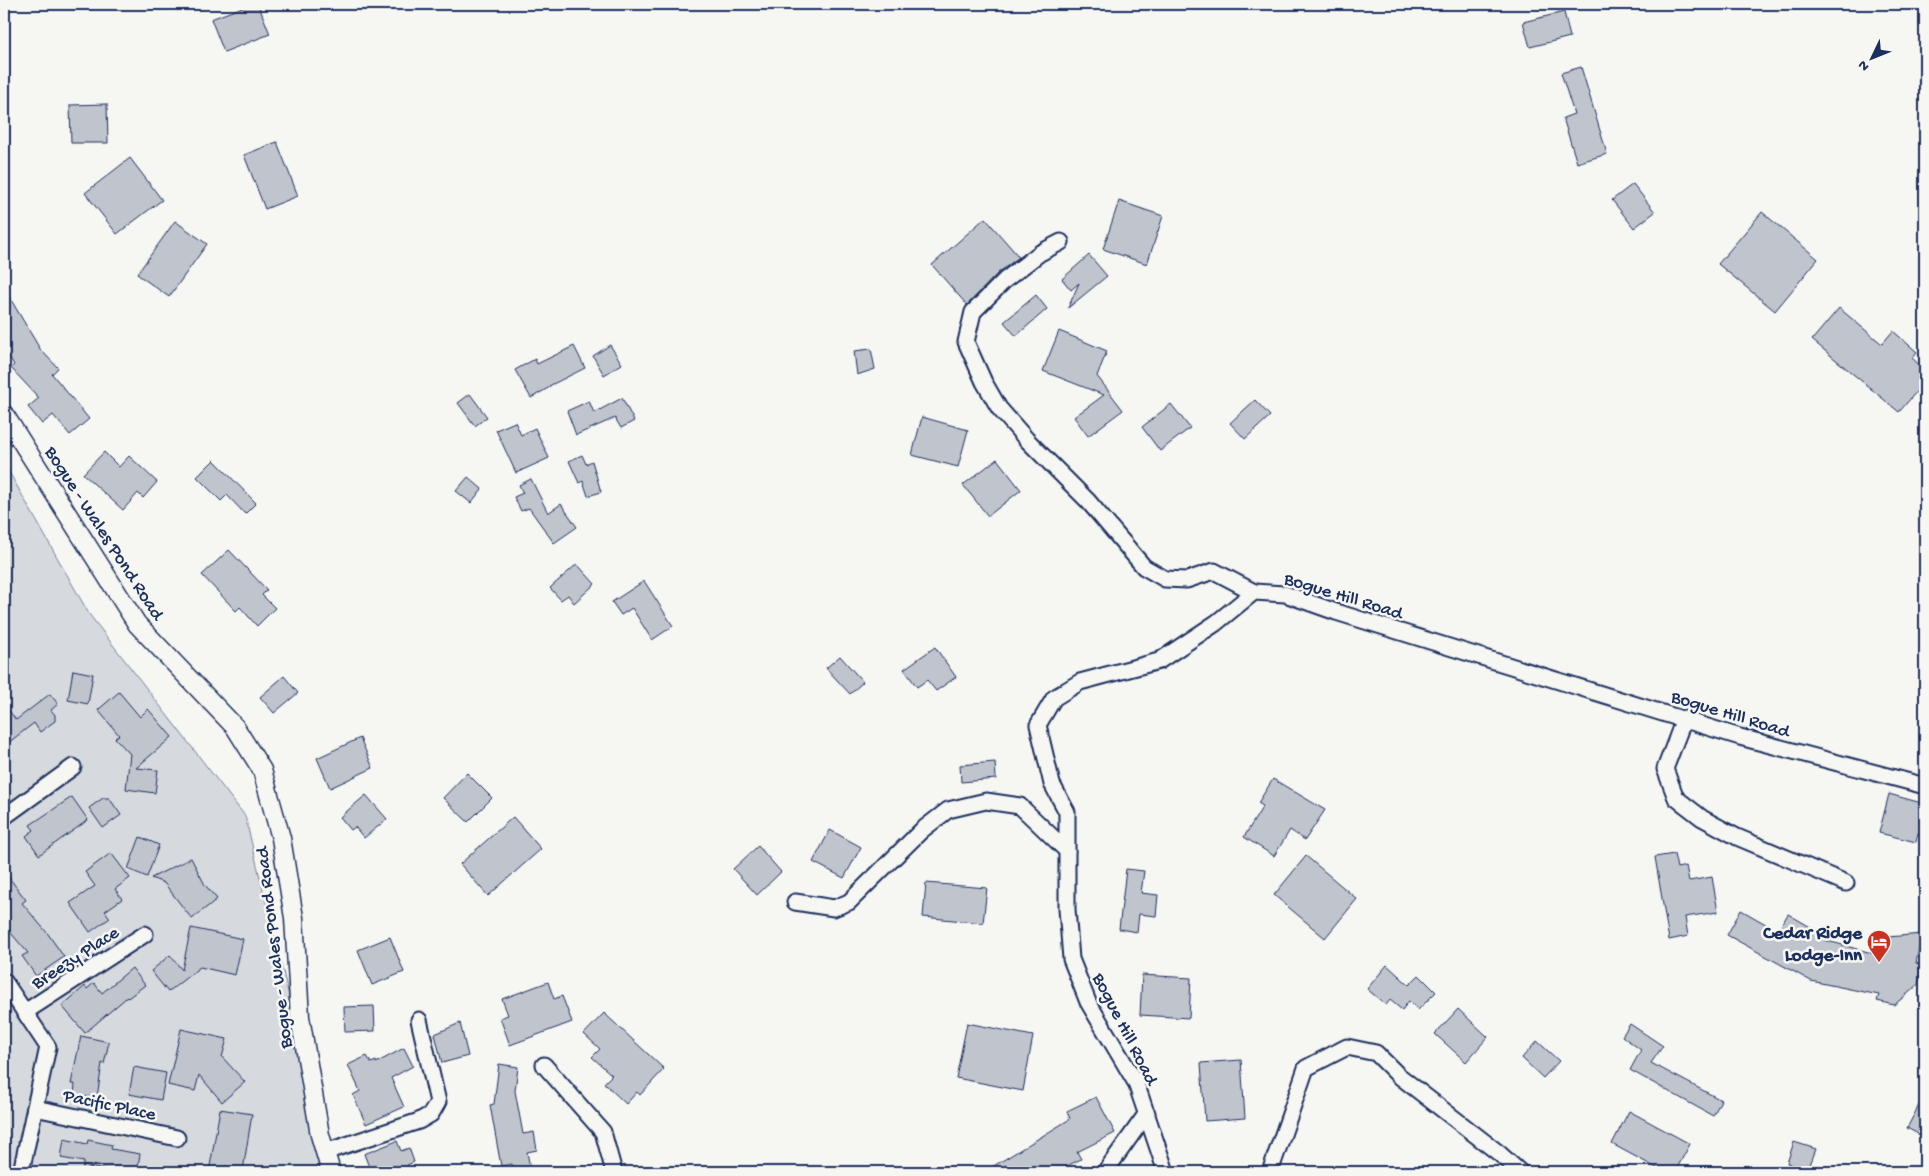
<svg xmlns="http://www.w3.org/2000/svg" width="1929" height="1176" viewBox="0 0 1929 1176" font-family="'Gochi Hand',sans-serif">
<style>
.green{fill:#d6d9dd;stroke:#78849e}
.building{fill:#c0c4cd;stroke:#1b2f5e}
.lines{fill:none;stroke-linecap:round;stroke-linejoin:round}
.minor-casing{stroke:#1b2f5e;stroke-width:19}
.tertiary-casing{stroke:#1b2f5e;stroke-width:21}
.minor{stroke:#f6f6f2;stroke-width:15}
.tertiary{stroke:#f6f6f2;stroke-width:18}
.labels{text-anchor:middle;stroke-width:5;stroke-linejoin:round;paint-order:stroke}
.street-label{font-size:19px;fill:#1b2f5e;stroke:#f6f6f2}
.poi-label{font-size:19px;font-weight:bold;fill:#1b2f5e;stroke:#f6f6f2;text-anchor:end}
</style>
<rect width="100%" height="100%" fill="#f6f6f2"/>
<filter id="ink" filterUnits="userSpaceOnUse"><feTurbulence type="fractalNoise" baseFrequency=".02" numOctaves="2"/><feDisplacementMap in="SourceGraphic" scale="10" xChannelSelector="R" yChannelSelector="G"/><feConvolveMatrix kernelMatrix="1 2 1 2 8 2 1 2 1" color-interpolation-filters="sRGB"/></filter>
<g filter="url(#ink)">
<!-- green -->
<polygon class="green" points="4,463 89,614 245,816 332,1172 4,1172"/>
<!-- building -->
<g class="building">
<polygon points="251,4 258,4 270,34 224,52 211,19"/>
<polygon points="1564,12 1570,37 1530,47 1523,22"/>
<polygon points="1581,67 1607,154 1577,163 1563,118 1574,114 1561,73"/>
<polygon points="107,104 108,143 71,143 70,105"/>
<polygon points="277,142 298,196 265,209 244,155"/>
<polygon points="130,158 162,200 117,234 85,193"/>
<polygon points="1633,184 1655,212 1634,228 1612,200"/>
<polygon points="1119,201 1163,216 1147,264 1103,249"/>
<polygon points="1762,212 1818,259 1775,311 1718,264"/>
<polygon points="985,218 1019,257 998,273 967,305 932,265"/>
<polygon points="175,221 207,244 169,297 137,274"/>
<polygon points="1089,255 1107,276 1068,308 1079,283 1071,290 1062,279"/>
<polygon points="4,288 40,349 58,368 52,374 89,419 70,435 53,415 42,424 28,407 39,398 11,368 14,365 4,348"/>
<polygon points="1036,295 1047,309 1016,336 1004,322"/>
<polygon points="1839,308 1882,344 1893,331 1917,352 1912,358 1925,370 1925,397 1917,391 1899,412 1812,340"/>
<polygon points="1059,331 1107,351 1097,376 1123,410 1088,436 1074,417 1104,395 1043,371"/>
<polygon points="610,345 622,364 604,375 593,356"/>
<polygon points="574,346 585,368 549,386 550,387 531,398 515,370 535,359 537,364"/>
<polygon points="871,349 875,369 857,375 854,351"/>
<polygon points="470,394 487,417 475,426 458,403"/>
<polygon points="622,398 634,421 621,428 615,418 576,435 567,411 589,401 594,413"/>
<polygon points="1255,400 1270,416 1245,439 1230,423"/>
<polygon points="1171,404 1190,428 1160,451 1142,427"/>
<polygon points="922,417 968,430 958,467 912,455"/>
<polygon points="515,422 521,435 535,428 549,458 516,473 496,430"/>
<polygon points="104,452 119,467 129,456 157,482 143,498 138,493 123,510 83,474"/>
<polygon points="582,455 586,464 592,461 601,492 588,496 583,481 579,483 569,461"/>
<polygon points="997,459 1021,490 988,516 963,485"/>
<polygon points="214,460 256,503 245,514 227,495 221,501 197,477"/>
<polygon points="468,477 482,489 471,503 456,491"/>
<polygon points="531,479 548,513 561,504 577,527 554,543 529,508 521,511 514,497 523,493 519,485"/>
<polygon points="229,550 267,590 262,595 275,608 257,626 240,607 236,611 202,575"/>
<polygon points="577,564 595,584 574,603 568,595 561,600 550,588"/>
<polygon points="644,581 673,626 652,640 632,608 621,615 612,602"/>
<polygon points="935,647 956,677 936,691 927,680 917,687 904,669"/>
<polygon points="840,656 863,682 850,694 826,668"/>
<polygon points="73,670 93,674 88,704 68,700"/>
<polygon points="284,676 298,693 274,713 260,697"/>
<polygon points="119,692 140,717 148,709 172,737 136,768 158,770 155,793 126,789 130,754 115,738 119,735 98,710"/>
<polygon points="50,694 58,704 51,710 55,715 55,721 40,732 34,723 4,746 4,704 16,720"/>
<polygon points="360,738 373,768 330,788 317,758"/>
<polygon points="995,762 996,779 961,782 960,765"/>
<polygon points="467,773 492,798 468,822 443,798"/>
<polygon points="1273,779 1325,810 1305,840 1290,830 1274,856 1244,837 1263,806 1258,803"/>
<polygon points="1889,794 1925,804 1925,835 1918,833 1916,842 1879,833"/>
<polygon points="366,795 387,819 364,838 355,827 351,830 340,817"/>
<polygon points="72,797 88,820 39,855 26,836 34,830 30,825"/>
<polygon points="103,798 109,798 121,815 103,828 89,808"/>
<polygon points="513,817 541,849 488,896 460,864"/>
<polygon points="830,830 861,847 844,878 813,862"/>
<polygon points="140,837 159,845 147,877 128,869"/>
<polygon points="758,846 781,872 757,895 733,869"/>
<polygon points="111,853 130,878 115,889 122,899 105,911 110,918 90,932 70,903 95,886 85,872"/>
<polygon points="1674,854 1677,868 1686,866 1689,881 1712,877 1718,912 1685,917 1688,936 1669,940 1655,857"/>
<polygon points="1306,856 1357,899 1325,938 1274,895"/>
<polygon points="191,858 205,885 217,899 192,919 164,883 151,878"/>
<polygon points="1126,869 1144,871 1141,893 1158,895 1156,916 1139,914 1137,932 1119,929"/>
<polygon points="4,871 26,900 22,903 48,934 64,957 36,976 22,956 28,953 4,925"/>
<polygon points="926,883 987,888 983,923 923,917"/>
<polygon points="1741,910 1778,931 1788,914 1826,936 1824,940 1883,956 1888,937 1922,934 1916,963 1922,965 1918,985 1894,1005 1877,1001 1879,995 1811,981 1727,935"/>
<polygon points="191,928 243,939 235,975 200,967 168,992 151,971 170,955 182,970"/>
<polygon points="390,937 404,972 372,985 358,950"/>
<polygon points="1387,965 1409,985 1419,975 1436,992 1418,1010 1409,1001 1402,1010 1390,1000 1386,1005 1367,989"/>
<polygon points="132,968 145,985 128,998 127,997 85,1033 62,1006 85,986 87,989 94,983 102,993"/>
<polygon points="1142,975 1191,978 1189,1018 1140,1015"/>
<polygon points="548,982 554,999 562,996 572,1022 510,1045 500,1018 508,1015 502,999"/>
<polygon points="374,1006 375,1031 345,1032 344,1007"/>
<polygon points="1458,1009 1488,1037 1466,1062 1435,1034"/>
<polygon points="604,1013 664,1069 640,1095 637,1092 626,1104 604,1083 612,1075 592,1057 600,1049 584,1034"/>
<polygon points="460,1023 468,1056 442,1063 435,1034"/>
<polygon points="967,1023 1033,1036 1023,1091 956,1078"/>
<polygon points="1630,1024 1663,1046 1651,1063 1721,1100 1713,1116 1630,1070 1641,1050 1622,1036"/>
<polygon points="181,1029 227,1039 222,1057 245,1082 222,1102 199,1075 195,1091 168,1085"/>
<polygon points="81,1036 109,1042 104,1064 102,1063 97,1098 74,1095 75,1084 71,1084"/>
<polygon points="1537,1041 1559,1061 1543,1078 1522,1058"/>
<polygon points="404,1048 413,1066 391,1078 404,1107 366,1124 353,1095 360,1091 348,1065 367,1056 371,1063 376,1061 376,1063"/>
<polygon points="1241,1060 1245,1118 1205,1121 1201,1063"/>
<polygon points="499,1064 518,1067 515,1091 523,1134 534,1132 537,1150 527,1152 530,1168 513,1171 512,1164 501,1166 490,1105 494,1104"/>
<polygon points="134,1067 166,1073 161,1100 129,1094"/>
<polygon points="1925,1094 1925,1126 1920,1135 1907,1128"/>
<polygon points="1096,1097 1115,1133 1077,1152 1081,1159 1055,1172 984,1172 1070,1119 1067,1111"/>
<polygon points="220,1109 252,1114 243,1170 225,1166 225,1172 209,1172"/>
<polygon points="1629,1111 1690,1144 1675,1172 1664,1172 1612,1144"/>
<polygon points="64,1139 87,1144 88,1140 112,1145 111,1149 140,1154 137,1172 116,1172 83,1166 84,1162 61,1158"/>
<polygon points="397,1141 401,1151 409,1148 414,1162 407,1165 410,1172 371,1172 364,1154"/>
<polygon points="1794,1142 1816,1149 1808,1170 1787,1163"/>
</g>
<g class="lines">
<defs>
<g id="minor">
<polyline points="1061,242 1040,253 1005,280 973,312 966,342 984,382 999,408 1027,440 1088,501 1144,567 1165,579 1187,580 1214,571 1254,592"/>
<polyline points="1684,719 1665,769 1676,798 1702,818 1737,837 1846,883"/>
<polyline points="4,817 73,767"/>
<polyline points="795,902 834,908 849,902 922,830 948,810 986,801 1020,806 1067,851"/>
<polyline points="4,981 48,1047 21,1172"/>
<polyline points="25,1012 145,934"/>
<polyline points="544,1065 603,1132 614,1172"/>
<polyline points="35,1108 177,1138"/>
<polyline points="325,1152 419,1121 431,1114 438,1102 419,1020"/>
<polyline points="1105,1172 1147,1113"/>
<polyline points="1166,1172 1136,1083 1088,1002 1071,959 1067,909 1067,812 1052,784 1038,725 1054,698 1080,682 1159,661 1216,623 1254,592 1285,594 1336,612 1740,737 1925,786"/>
<polyline points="1270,1172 1306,1068 1347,1047 1376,1053 1398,1075 1500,1154 1520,1172"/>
</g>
<polyline id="tertiary" points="4,414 137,624 235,727 262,770 281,838 294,918 300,1017 320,1135 331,1172"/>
</defs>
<!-- minor casing -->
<use href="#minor" class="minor-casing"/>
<!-- tertiary casing -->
<use href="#tertiary" class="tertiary-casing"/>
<!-- minor -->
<use href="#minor" class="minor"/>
<!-- tertiary -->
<use href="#tertiary" class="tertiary"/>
</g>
</g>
<!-- icons -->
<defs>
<symbol id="hotel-pin" viewBox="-11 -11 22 30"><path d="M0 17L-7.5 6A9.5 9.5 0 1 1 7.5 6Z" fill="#c8321e" stroke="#f6f6f2"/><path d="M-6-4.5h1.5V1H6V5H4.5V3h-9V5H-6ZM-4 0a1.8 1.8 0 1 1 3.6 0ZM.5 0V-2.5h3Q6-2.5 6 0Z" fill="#fff"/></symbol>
</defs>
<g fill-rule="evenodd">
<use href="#hotel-pin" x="1865" y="928" width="28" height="38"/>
</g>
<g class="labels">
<!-- street labels -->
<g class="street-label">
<text transform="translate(106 532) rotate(57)" y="7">Bogue - Wales Pond Road</text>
<text transform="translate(1344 594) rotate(17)" y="7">Bogue Hill Road</text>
<text transform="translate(1731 712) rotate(17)" y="7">Bogue Hill Road</text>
<text transform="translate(272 948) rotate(-97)" y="7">Bogue - Wales Pond Road</text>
<text transform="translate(74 956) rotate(-33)" y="7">Breezy Place</text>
<text transform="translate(1127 1028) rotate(63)" y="7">Bogue Hill Road</text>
<text transform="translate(110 1103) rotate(12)" y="7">Pacific Place</text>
</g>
<!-- poi labels -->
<g class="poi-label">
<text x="1862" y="938">Cedar Ridge<tspan x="1862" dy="22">Lodge-Inn</tspan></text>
</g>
</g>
<!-- margin -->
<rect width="1929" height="1176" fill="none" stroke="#f6f6f2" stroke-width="20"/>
<rect x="10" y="10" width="1909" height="1156" fill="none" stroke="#1b2f5e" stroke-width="2" filter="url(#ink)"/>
<!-- north arrow -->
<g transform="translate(1872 58) rotate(227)" stroke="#f6f6f2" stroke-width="4" paint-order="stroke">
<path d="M0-4L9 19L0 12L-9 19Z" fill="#1b2f5e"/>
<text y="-8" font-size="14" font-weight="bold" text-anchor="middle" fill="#1b2f5e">N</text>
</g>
</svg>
